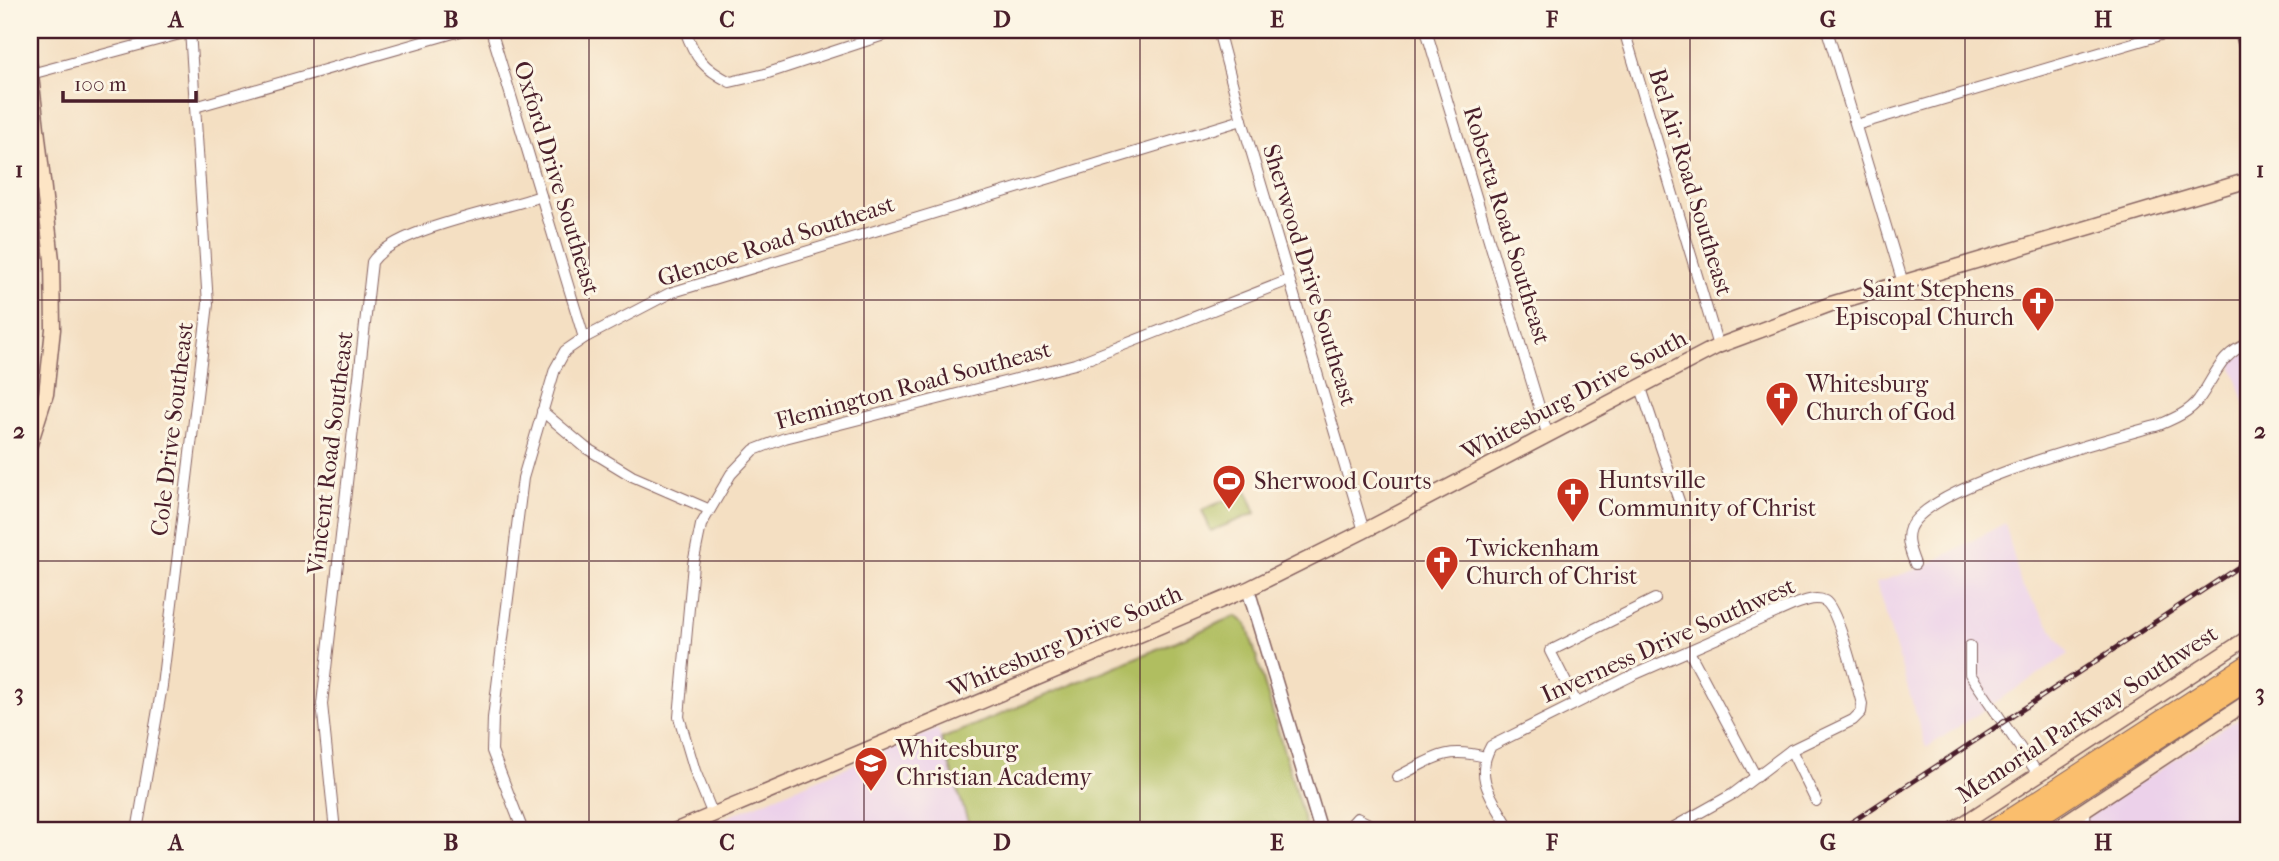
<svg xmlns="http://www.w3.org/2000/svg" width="2279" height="861" viewBox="0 0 2279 861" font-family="'IM FELL French Canon',serif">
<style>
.built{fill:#ecd1ea}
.green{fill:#b0be61;stroke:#7d6e46;stroke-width:2}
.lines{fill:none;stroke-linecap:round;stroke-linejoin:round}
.minor-casing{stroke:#866260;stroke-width:12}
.tertiary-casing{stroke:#866260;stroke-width:15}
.secondary-casing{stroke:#866260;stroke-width:17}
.motorway-casing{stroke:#866260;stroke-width:20}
.minor{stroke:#fff;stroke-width:10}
.tertiary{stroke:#fff;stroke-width:12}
.secondary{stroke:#fde5c5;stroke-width:14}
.motorway{stroke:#fabe6d;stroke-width:18}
.rail-casing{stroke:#4a1f2b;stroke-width:5}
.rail{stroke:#fcf5e5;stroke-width:2.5;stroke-dasharray:8;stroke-linecap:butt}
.grid{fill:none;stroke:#4a1f2b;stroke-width:2;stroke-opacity:0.55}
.labels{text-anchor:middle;stroke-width:6;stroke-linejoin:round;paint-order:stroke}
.street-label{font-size:24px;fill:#4a1f2b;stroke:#fcf5e5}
.poi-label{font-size:24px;fill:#4a1f2b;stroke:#fcf5e5;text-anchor:start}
.neatline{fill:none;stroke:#4a1f2b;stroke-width:2.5}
.grid-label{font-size:23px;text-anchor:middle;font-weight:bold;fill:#4a1f2b}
</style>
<rect width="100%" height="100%" fill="#fcf5e5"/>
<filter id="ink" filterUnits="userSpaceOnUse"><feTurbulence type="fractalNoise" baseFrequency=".0143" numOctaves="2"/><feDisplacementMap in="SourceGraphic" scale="14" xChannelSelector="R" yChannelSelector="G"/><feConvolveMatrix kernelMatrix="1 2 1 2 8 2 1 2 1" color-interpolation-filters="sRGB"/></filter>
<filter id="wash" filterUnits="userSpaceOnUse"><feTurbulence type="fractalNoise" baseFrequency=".00686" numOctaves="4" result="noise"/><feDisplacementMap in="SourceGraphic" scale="28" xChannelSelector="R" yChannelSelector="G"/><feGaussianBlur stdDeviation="1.57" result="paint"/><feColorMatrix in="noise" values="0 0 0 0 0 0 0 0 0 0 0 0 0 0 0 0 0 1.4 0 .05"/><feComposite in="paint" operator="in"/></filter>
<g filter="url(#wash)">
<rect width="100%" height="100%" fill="#f4dfc2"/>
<!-- built -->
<g class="built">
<polygon points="2249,349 2249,403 2245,404 2232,364"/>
<polygon points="2005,523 2021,584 2069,654 1926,748 1876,583 1923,567"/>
<polygon points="2249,711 2249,831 2067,831"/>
<polygon points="938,729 971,831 693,831"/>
</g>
<!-- green -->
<g class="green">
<polygon points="1247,491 1256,513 1211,531 1202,510"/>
<polygon points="1236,616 1247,624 1307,831 971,831 941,739"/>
</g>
</g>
<g filter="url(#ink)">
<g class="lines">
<defs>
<g id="minor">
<polyline points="491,30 584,338"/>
<path d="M685 30C695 58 703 68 730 82L765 74 899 30"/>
<polyline points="1218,30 1242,120 1364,531"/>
<polyline points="1426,30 1547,433"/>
<polyline points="1624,30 1718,346"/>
<polyline points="1827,30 1903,283"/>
<polyline points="31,74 191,31"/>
<polyline points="195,107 464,30"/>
<polyline points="1856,125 2177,30"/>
<polyline points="1640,385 1682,510"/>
<polyline points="542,411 586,448 632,476 708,509"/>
<path d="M1915 564C1911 553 1905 540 1910 528 1930 484 2110 439 2159 425 2173 419 2190 412 2199 399 2215 377 2221 352 2249 344"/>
<polyline points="1970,646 1970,674 2038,774"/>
<polyline points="1690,653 1756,777"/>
<polyline points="1576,702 1550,651 1655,599"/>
<polyline points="1791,750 1816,801"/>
<path d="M1397 777C1433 759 1444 746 1485 757"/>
<polyline points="2085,811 2086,831"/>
<polyline points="713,815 695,771 679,717 693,564 701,525 731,474 754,450 785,438 1075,364 1289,280"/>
<polyline points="137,831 162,686 208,304 190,30"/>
<path d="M335 831 322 704 372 262C395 228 499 211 541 196"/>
<polyline points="523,831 492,751 493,718 523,478 555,369 565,351 584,338 670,293 1242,120"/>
<polyline points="1351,831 1349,827 1357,818 1367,823 1370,831"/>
<path d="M1511 831C1495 801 1472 779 1491 746L1631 676 1793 605C1803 602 1815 596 1825 601 1838 608 1857 686 1862 704L1861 712 1853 720 1791 750 1733 794 1667 831"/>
</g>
<g id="tertiary">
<polyline points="2241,30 2249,61"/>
<polyline points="1248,589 1321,831"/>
</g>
<g id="secondary">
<polyline points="30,67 52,260 53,329 46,394 30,444"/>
<polyline points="674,831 1248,589 1364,531 1718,346 1831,304 2249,180"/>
<polyline points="1952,831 2249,637"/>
<polyline points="2052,831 2249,701"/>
</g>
<g id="motorway">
<polyline points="1990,831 2249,663"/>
<polyline points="2017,831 2249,680"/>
</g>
</defs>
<!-- minor casing -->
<use href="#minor" class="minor-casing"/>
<!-- tertiary casing -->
<use href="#tertiary" class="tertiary-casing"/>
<!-- secondary casing -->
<use href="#secondary" class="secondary-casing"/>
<!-- motorway casing -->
<use href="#motorway" class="motorway-casing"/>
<!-- minor -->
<use href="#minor" class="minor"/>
<!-- tertiary -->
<use href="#tertiary" class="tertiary"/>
<!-- secondary -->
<use href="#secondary" class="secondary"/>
<!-- motorway -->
<use href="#motorway" class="motorway"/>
<defs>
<polyline id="rail" points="1838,831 2249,560"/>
</defs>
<!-- rail casing -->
<use href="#rail" class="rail-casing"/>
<!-- rail -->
<use href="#rail" class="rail"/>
</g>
</g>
<!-- grid -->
<path class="grid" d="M314 30V831M589 30V831M864 30V831M1140 30V831M1415 30V831M1690 30V831M1965 30V831M30 300H2249M30 561H2249"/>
<!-- icons -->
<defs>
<symbol id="church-pin" viewBox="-11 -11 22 30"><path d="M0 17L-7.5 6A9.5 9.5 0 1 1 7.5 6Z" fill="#c8321e" stroke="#fcf5e5"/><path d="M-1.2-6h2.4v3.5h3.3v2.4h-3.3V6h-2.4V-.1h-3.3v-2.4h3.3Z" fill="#fff"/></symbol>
<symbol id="stadium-pin" viewBox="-11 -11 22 30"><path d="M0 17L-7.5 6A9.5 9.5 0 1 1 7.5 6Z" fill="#c8321e" stroke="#fcf5e5"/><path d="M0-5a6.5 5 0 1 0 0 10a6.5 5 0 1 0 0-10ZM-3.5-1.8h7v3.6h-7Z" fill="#fff"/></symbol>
<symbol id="school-pin" viewBox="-11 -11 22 30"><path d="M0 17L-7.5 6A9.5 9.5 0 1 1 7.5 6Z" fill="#c8321e" stroke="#fcf5e5"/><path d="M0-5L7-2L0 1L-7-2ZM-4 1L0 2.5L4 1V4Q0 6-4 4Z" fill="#fff"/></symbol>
</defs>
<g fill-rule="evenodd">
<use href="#church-pin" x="2019" y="284" width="38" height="52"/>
<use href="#church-pin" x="1763" y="379" width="38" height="52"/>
<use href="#stadium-pin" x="1210" y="462" width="38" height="52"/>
<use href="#church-pin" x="1554" y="475" width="38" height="52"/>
<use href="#church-pin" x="1423" y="543" width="38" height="52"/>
<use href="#school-pin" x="852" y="744" width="38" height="52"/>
</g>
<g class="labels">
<!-- street labels -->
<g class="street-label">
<text transform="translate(557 178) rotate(73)" y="8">Oxford Drive Southeast</text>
<text transform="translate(1691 182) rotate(73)" y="8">Bel Air Road Southeast</text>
<text transform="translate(1507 225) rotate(73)" y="8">Roberta Road Southeast</text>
<text transform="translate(776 241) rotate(-18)" y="8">Glencoe Road Southeast</text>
<text transform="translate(1310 275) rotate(73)" y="8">Sherwood Drive Southeast</text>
<text transform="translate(913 385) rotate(-15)" y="8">Flemington Road Southeast</text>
<text transform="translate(1574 395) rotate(-28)" y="8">Whitesburg Drive South</text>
<text transform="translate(172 429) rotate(-83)" y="8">Cole Drive Southeast</text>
<text transform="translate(330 453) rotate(-83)" y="8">Vincent Road Southeast</text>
<text transform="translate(1668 640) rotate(-24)" y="8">Inverness Drive Southwest</text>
<text transform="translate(1065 641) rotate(-23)" y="8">Whitesburg Drive South</text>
<text transform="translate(2087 714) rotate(-33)" y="8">Memorial Parkway Southwest</text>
</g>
<!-- poi labels -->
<g class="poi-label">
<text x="2014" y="297" text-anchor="end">Saint Stephens<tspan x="2014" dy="28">Episcopal Church</tspan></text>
<text x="1806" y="392">Whitesburg<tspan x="1806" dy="28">Church of God</tspan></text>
<text x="1598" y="488">Huntsville<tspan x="1598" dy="28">Community of Christ</tspan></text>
<text x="1254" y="489">Sherwood Courts</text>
<text x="1466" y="556">Twickenham<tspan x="1466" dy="28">Church of Christ</tspan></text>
<text x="896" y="757">Whitesburg<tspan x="896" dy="28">Christian Academy</tspan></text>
</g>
</g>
<!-- margin -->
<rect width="2279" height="861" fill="none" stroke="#fcf5e5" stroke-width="77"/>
<!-- scale -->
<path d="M63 91v10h133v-10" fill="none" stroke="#4a1f2b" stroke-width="3.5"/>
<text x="74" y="91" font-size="21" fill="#4a1f2b" stroke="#fcf5e5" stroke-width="5" paint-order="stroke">100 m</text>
<rect x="38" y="38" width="2202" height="784" class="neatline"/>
<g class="grid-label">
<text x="176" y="27">A</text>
<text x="451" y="27">B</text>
<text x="727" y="27">C</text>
<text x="1002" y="27">D</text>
<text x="1277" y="27">E</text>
<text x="1552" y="27">F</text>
<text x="1828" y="27">G</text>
<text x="2103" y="27">H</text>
<text x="19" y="177">1</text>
<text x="2260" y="177">1</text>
<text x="19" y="438">2</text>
<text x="2260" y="438">2</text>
<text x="19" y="700">3</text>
<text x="2260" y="700">3</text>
<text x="176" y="850">A</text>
<text x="451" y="850">B</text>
<text x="727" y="850">C</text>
<text x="1002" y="850">D</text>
<text x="1277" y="850">E</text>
<text x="1552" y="850">F</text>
<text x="1828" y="850">G</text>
<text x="2103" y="850">H</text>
</g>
</svg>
